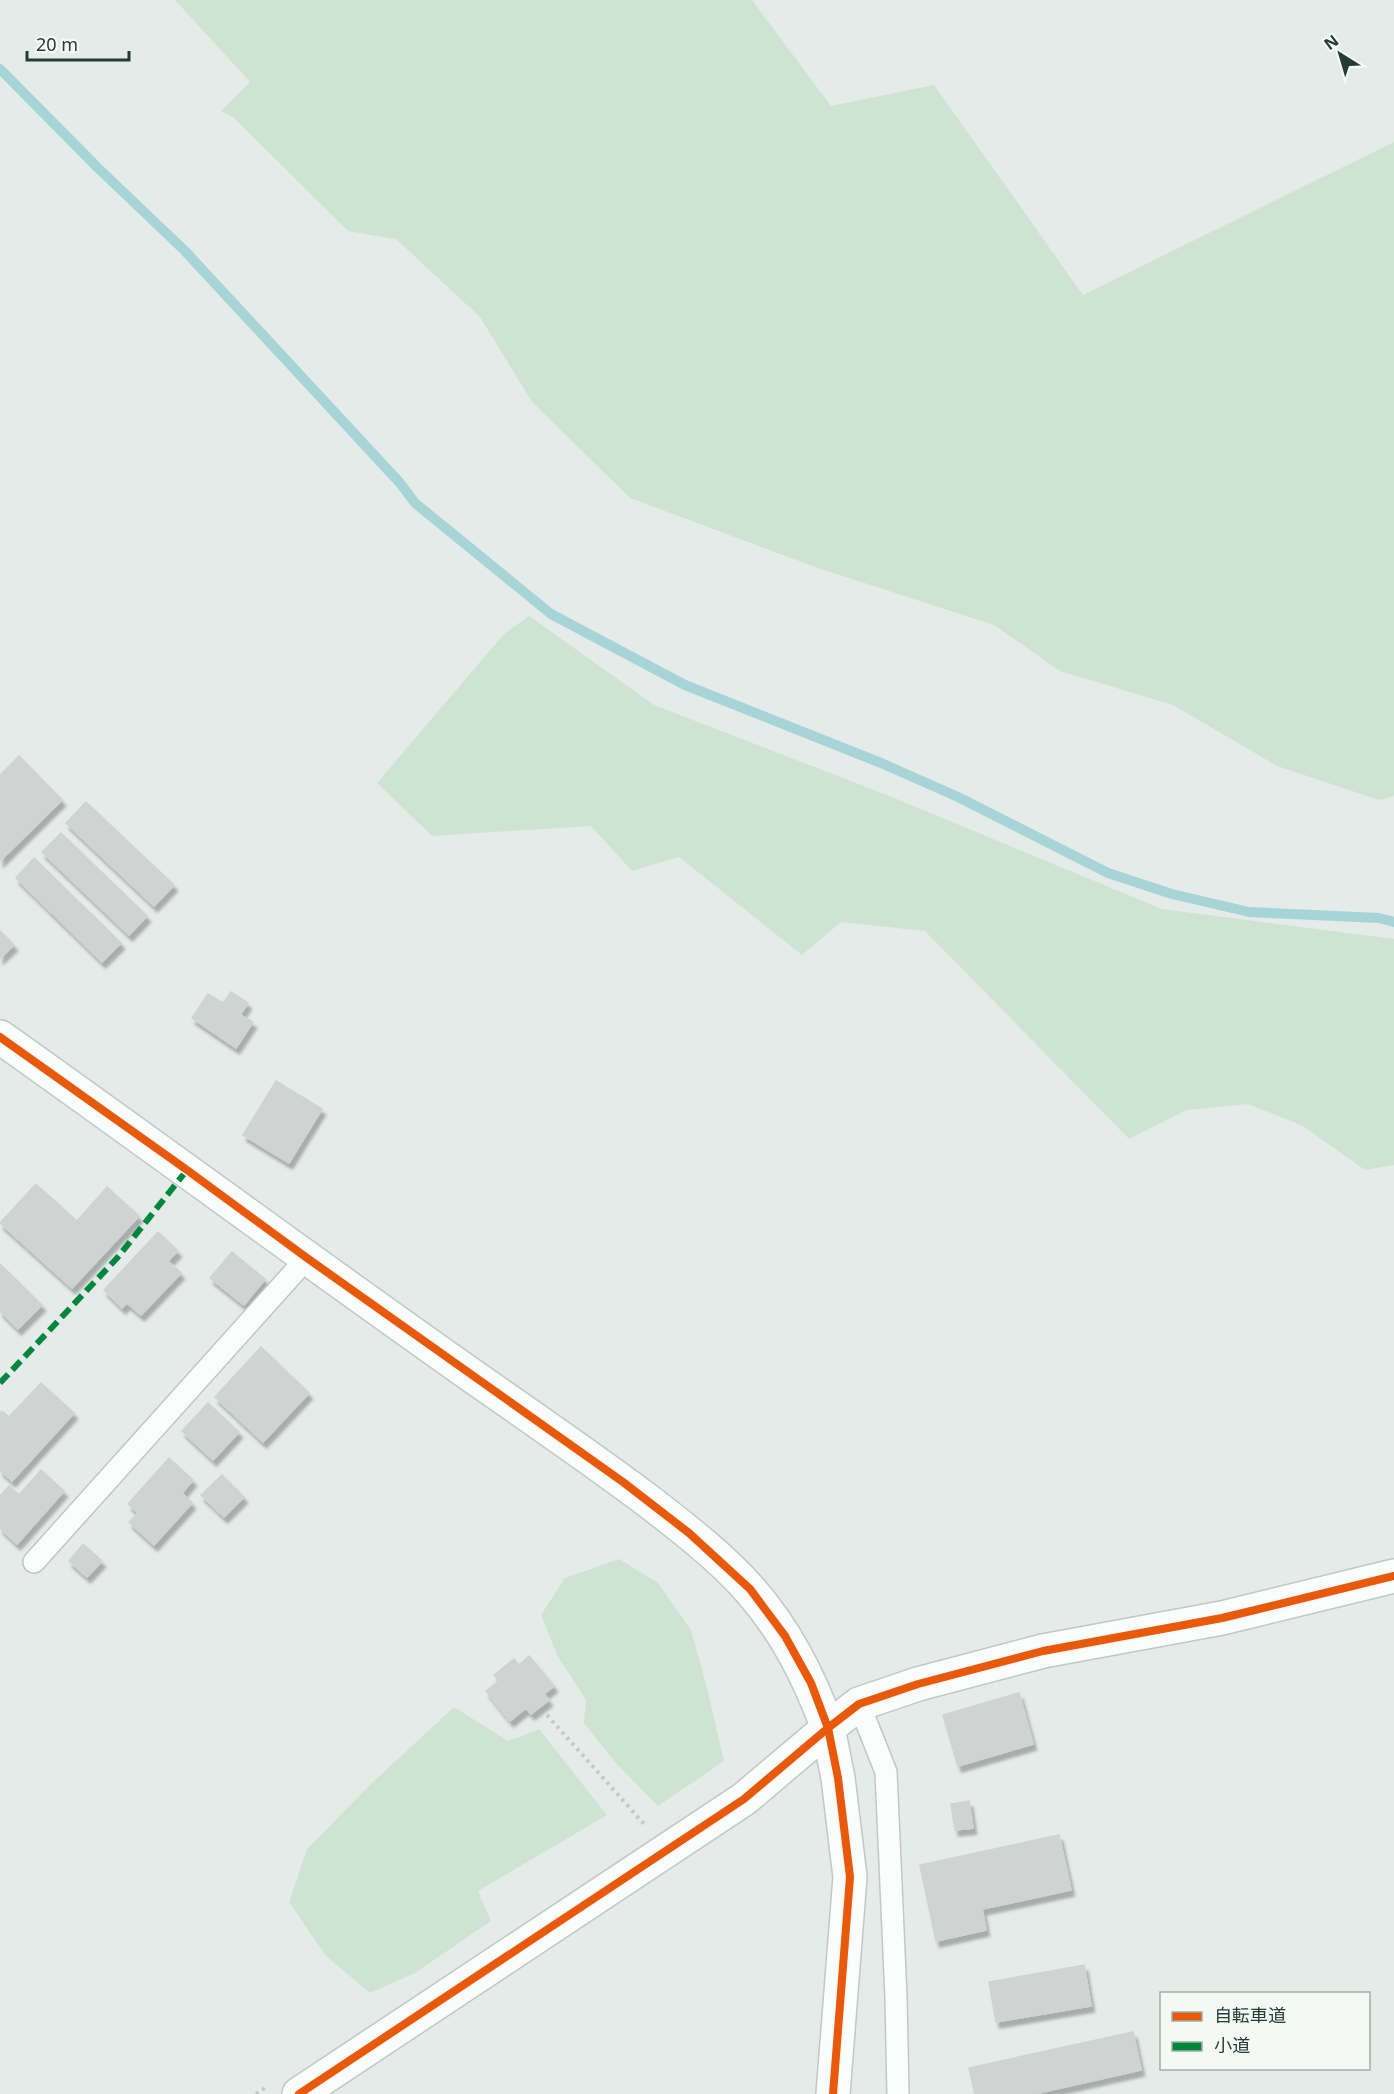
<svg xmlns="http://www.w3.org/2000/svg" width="1394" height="2094" viewBox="0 0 1394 2094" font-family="'Noto Sans','Noto Sans JP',sans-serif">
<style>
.green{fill:#cfe3d3}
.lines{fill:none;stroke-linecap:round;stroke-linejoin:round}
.stream{stroke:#a7d5d7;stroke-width:10}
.building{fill:#cfd4d2;stroke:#ced4d1;stroke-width:1.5;filter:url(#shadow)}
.lane-casing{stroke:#c2c8c5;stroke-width:24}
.street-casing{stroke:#c2c8c5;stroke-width:36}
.secondary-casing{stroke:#c1c8c5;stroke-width:36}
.path{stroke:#c2cac6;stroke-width:4;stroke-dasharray:3 4.5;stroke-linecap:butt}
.lane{stroke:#fbfcfc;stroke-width:21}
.street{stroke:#fbfcfc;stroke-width:33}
.secondary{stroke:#fbfcfc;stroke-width:33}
.quiet{stroke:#00873e;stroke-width:6;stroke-dasharray:12 6;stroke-linecap:butt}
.cycleway-casing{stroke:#f4f9f6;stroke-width:11}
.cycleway{stroke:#e8590c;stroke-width:8}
</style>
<defs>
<filter id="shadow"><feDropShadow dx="3.5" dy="6" stdDeviation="1.5" flood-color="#0004"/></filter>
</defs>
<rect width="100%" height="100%" fill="#e5ebe8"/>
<!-- green -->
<g class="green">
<polygon points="175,0 752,0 831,106 934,85 1083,295 1394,142 1394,796 1379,800 1277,766 1173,705 1060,671 994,625 818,568 630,498 532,402 480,317 396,239 348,231 234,118 221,111 250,82"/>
<polygon points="529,616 654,705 887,795 1162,909 1394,939 1394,1165 1365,1170 1303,1126 1248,1104 1187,1110 1129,1139 925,931 841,922 802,955 679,857 632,871 591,826 432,836 377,783 504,634"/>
<polygon points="619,1559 658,1583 691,1630 706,1684 724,1761 658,1806 616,1763 584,1723 586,1700 557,1655 541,1615 565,1578"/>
<polygon points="454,1707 508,1741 539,1729 607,1815 478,1891 491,1921 415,1973 370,1993 326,1956 289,1902 307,1849 371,1784"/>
</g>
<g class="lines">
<!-- stream -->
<polyline class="stream" points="0,69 98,168 185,251 400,483 415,503 551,614 685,685 881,763 958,797 1108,873 1172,894 1249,912 1379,918 1394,922"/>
</g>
<!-- building -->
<g class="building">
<polygon points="19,756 62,800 0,861 0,775"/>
<polygon points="86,802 174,885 154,906 66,823"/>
<polygon points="61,833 147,916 129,935 42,852"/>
<polygon points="34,858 121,943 102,962 16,878"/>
<polygon points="0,931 14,945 0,958"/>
<polygon points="231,992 248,1003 240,1015 253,1022 236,1048 192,1018 208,994 223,1003"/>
<polygon points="276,1081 322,1109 289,1163 243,1135"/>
<polygon points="36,1184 77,1221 107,1187 139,1216 72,1288 0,1223"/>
<polygon points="158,1232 178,1251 168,1261 181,1273 141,1315 127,1303 122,1308 104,1290"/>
<polygon points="232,1252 265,1279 244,1305 210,1278"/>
<polygon points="0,1264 42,1305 18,1329 0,1311"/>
<polygon points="261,1347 309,1393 263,1442 215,1397"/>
<polygon points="41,1383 74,1413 12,1481 0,1470 0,1413 2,1411 9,1417"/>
<polygon points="208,1403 239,1432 213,1460 182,1431"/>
<polygon points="169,1458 193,1480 182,1493 192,1503 154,1545 129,1522 138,1513 128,1504"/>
<polygon points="41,1470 64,1491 17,1544 0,1528 0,1496 9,1486 19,1495"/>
<polygon points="222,1475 244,1497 224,1517 201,1495"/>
<polygon points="83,1544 102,1561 87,1577 69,1561"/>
<polygon points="529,1656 554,1686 544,1694 549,1700 531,1714 526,1708 510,1721 486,1691 499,1681 494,1675 514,1659 519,1665"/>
<polygon points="1019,1693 1033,1744 958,1766 943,1715"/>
<polygon points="969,1801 973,1828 955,1830 951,1804"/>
<polygon points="1059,1835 1071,1890 982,1909 986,1930 936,1941 920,1865"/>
<polygon points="1084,1965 1091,2006 996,2022 989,1982"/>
<polygon points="1133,2032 1141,2070 1034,2094 975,2094 969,2068"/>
</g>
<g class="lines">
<defs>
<g id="lane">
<polyline points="34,1562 307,1258"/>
<polyline points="859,1704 886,1772 896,1997 898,2094"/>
</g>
<polyline id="street" points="833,2094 850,1877 838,1778 828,1728 859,1704 918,1684 1043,1651 1222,1618 1394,1576"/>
<path id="secondary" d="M0 1037C155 1147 308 1260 464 1370 525 1413 587 1455 647 1500 682 1527 721 1557 750 1590 786 1631 809 1677 828 1728L744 1799 299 2094"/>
</defs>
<!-- lane casing -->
<use href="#lane" class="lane-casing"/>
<!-- street casing -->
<use href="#street" class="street-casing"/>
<!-- secondary casing -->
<use href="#secondary" class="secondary-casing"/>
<!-- path -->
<g class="path">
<polyline points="547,1715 644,1824"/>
<polyline points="256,2094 265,2088"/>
</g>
<!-- lane -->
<use href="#lane" class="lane"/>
<!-- street -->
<use href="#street" class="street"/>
<!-- secondary -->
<use href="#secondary" class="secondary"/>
<!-- quiet -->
<polyline class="quiet" points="0,1383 118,1257 187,1170"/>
<defs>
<g id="cycleway">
<polyline points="0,1037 187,1170 307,1258 623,1482 689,1533 750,1589 785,1636 811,1683 828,1728 838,1778 850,1877 833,2094"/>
<polyline points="299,2094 744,1799 828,1728 859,1704 918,1684 1043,1651 1222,1618 1394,1576"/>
</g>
</defs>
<!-- cycleway casing -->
<use href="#cycleway" class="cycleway-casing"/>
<!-- cycleway -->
<use href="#cycleway" class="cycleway"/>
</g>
<!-- legend -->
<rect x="1160" y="1992" width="210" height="78" fill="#f4f9f6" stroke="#a0aea8" stroke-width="1.5"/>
<rect x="1172" y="2012" width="30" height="9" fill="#e8590c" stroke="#a0aea8" stroke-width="1.5"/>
<text x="1214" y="2022" font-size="18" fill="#233d34">自転車道</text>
<rect x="1172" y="2042" width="30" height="9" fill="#00873e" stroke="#a0aea8" stroke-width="1.5"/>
<text x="1214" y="2052" font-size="18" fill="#233d34">小道</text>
<!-- north arrow -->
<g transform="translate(1340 54) rotate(323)" stroke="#f4f9f6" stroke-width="4.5" paint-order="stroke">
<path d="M0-4.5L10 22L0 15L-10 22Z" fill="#233d34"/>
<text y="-9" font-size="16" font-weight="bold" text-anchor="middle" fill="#233d34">N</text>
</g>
<!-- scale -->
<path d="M27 51v9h102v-9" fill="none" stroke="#233d34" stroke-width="3"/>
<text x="36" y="51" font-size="18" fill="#233d34" stroke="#f4f9f6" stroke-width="4.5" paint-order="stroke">20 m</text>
</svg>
